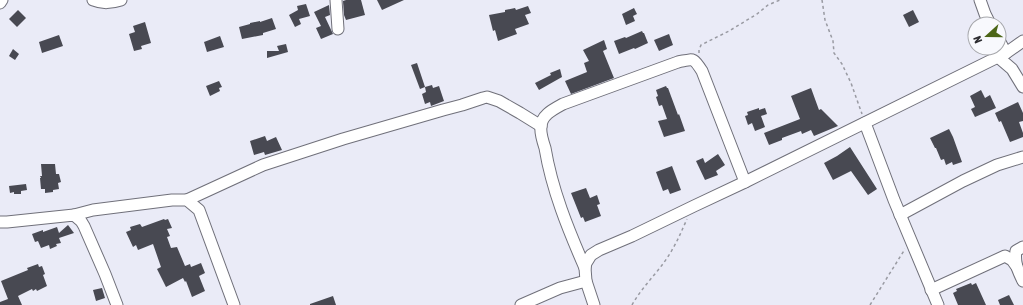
<svg xmlns="http://www.w3.org/2000/svg" width="1023" height="305" viewBox="0 0 1023 305" font-family="'Asap Condensed',sans-serif">
<style>
.building{fill:#484952}
.lines{fill:none;stroke-linecap:round;stroke-linejoin:round}
.minor-casing{stroke:#70707a;stroke-width:13}
.path{stroke:#999aa2;stroke-width:1.5;stroke-dasharray:3 3;stroke-linecap:butt}
.minor{stroke:#fff;stroke-width:11}
</style>
<rect width="100%" height="100%" fill="#eaebf7"/>
<!-- building -->
<g class="building">
<polygon points="346,0 361,0 365,15 346,20 344,15 343,1"/>
<polygon points="377,0 404,0 382,10"/>
<polygon points="306,4 310,16 299,19 301,24 295,27 289,15 298,10 297,6"/>
<polygon points="329,5 330,15 325,17 333,34 321,39 316,28 321,26 314,12"/>
<polygon points="528,6 531,13 525,15 529,24 515,29 517,34 498,41 495,30 493,31 489,15 505,12 505,10 515,8 516,10"/>
<polygon points="634,8 637,14 633,16 635,21 626,25 622,14"/>
<polygon points="18,10 26,18 17,27 9,19"/>
<polygon points="913,10 919,22 909,27 903,15"/>
<polygon points="272,18 276,29 263,33 263,35 242,39 239,27 250,24 250,23 260,21 260,22"/>
<polygon points="145,22 151,43 141,46 142,49 134,51 129,34 135,32 133,26"/>
<polygon points="642,31 643,33 644,33 648,43 635,49 634,48 619,54 614,41 625,37 626,38"/>
<polygon points="669,34 673,45 659,51 654,40"/>
<polygon points="59,35 63,46 42,53 39,42"/>
<polygon points="220,36 224,47 207,52 204,42"/>
<polygon points="604,40 607,49 603,51 614,78 571,94 565,81 587,72 584,63 589,61 583,50"/>
<polygon points="286,44 288,52 267,58 267,51 279,51 277,46"/>
<polygon points="13,49 19,54 15,60 9,56"/>
<polygon points="417,63 425,87 420,89 411,65"/>
<polygon points="560,69 562,77 539,90 535,83 551,75 550,73"/>
<polygon points="219,81 222,87 219,88 220,91 210,96 206,86"/>
<polygon points="432,85 433,88 439,86 444,101 431,106 430,102 425,104 422,94 426,92 425,87"/>
<polygon points="666,86 667,88 668,88 678,115 679,114 685,131 664,137 658,121 667,119 662,105 659,106 656,97 658,96 656,90"/>
<polygon points="811,88 819,110 821,109 838,126 814,136 811,130 802,134 801,131 782,138 782,140 769,145 764,133 800,119 791,96"/>
<polygon points="981,90 985,98 990,95 996,108 975,117 971,109 975,107 970,96"/>
<polygon points="1018,102 1023,113 1023,121 1019,122 1023,133 1023,137 1010,142 1001,121 999,122 995,113"/>
<polygon points="759,108 759,110 765,108 767,114 761,116 765,127 755,131 752,123 748,125 745,116 748,115 747,112"/>
<polygon points="949,129 953,137 962,162 953,165 952,162 946,165 944,159 941,160 936,148 935,148 930,138"/>
<polygon points="265,136 267,141 276,137 282,150 265,155 264,152 254,155 250,141"/>
<polygon points="850,147 877,189 868,195 851,171 833,180 824,163 837,156"/>
<polygon points="718,154 725,165 716,171 718,175 705,180 696,161 703,158 705,163"/>
<polygon points="41,164 55,164 56,174 59,174 61,182 58,183 59,189 53,190 53,192 45,193 45,189 41,189 40,178 41,178 40,176 42,176"/>
<polygon points="672,166 681,190 670,194 668,189 663,191 656,172"/>
<polygon points="26,184 27,190 21,191 21,194 14,194 14,192 10,193 9,186"/>
<polygon points="586,188 590,198 597,195 600,204 597,205 601,216 585,222 583,217 581,218 571,193"/>
<polygon points="164,219 165,220 168,219 172,228 167,229 170,236 167,237 171,248 177,247 185,266 190,264 191,267 201,263 205,273 199,276 205,291 192,297 186,281 185,282 183,278 166,287 157,269 161,267 153,244 138,250 136,245 133,247 126,232 131,230 130,227 140,224 142,227"/>
<polygon points="68,225 74,233 59,238 61,243 56,244 57,246 50,249 49,245 41,248 38,241 35,242 32,234 43,230 43,232 57,227 59,233"/>
<polygon points="38,264 39,267 42,266 45,274 43,275 47,286 37,291 36,289 33,291 32,289 18,296 22,305 0,305 0,302 8,299 1,281 28,270 27,268"/>
<polygon points="971,283 972,285 976,283 986,305 958,305 953,293 957,291 956,289"/>
<polygon points="102,288 105,298 96,301 93,290"/>
<polygon points="1009,295 1014,305 1000,305 998,300"/>
<polygon points="333,296 336,305 310,305 310,304"/>
</g>
<g class="lines">
<defs>
<g id="minor">
<path d="M93 0C103 4 111 3 121 0"/>
<polyline points="336,0 338,29"/>
<polyline points="980,0 985,14 990,24"/>
<polyline points="0,3 2,0"/>
<polyline points="999,40 1006,53"/>
<polyline points="998,57 1012,69 1023,87"/>
<polyline points="865,123 894,200 938,305"/>
<polyline points="187,200 263,165 343,139 443,110 462,105 483,98 487,97 499,101 520,113 541,126"/>
<polyline points="74,215 93,210 172,200 187,200 199,210 234,305"/>
<polyline points="900,215 963,181 997,165 1023,157"/>
<polyline points="0,222 7,222 74,215 81,221 84,226 105,274 117,305"/>
<path d="M1023 247 1016 251C1014 262 1018 271 1023 281"/>
<path d="M585 268C568 229 552 190 545 148 543 142 540 133 541 127 541 115 554 109 563 104L678 62C694 59 693 57 702 71L745 182"/>
<polyline points="931,290 1005,256 1012,260 1017,267"/>
<polyline points="521,305 560,288 586,281"/>
<polyline points="594,305 586,281 585,268 586,263 591,255 599,250 632,236 694,206 745,182 1006,53 1023,41"/>
</g>
</defs>
<!-- minor casing -->
<use href="#minor" class="minor-casing"/>
<!-- path -->
<g class="path">
<polyline points="822,0 825,20 833,41 834,53 842,64 851,83 862,114"/>
<polyline points="699,53 699,50 701,45 729,31 757,14 768,5 780,0"/>
<path d="M632 305C643 285 661 270 672 250 678 240 682 230 687 219"/>
<polyline points="870,305 905,249"/>
</g>
<!-- minor -->
<use href="#minor" class="minor"/>
</g>
<!-- north arrow -->
<g transform="translate(987 36) rotate(249)"><circle r="19" fill="#f8f9fd" stroke="#a6a7ab"/>
<path d="M0-3L7 15L0 10L-7 15Z" fill="#4c6617"/>
<text y="-6" font-size="11" font-weight="bold" text-anchor="middle" fill="#2c2c30">N</text>
</g>
</svg>
